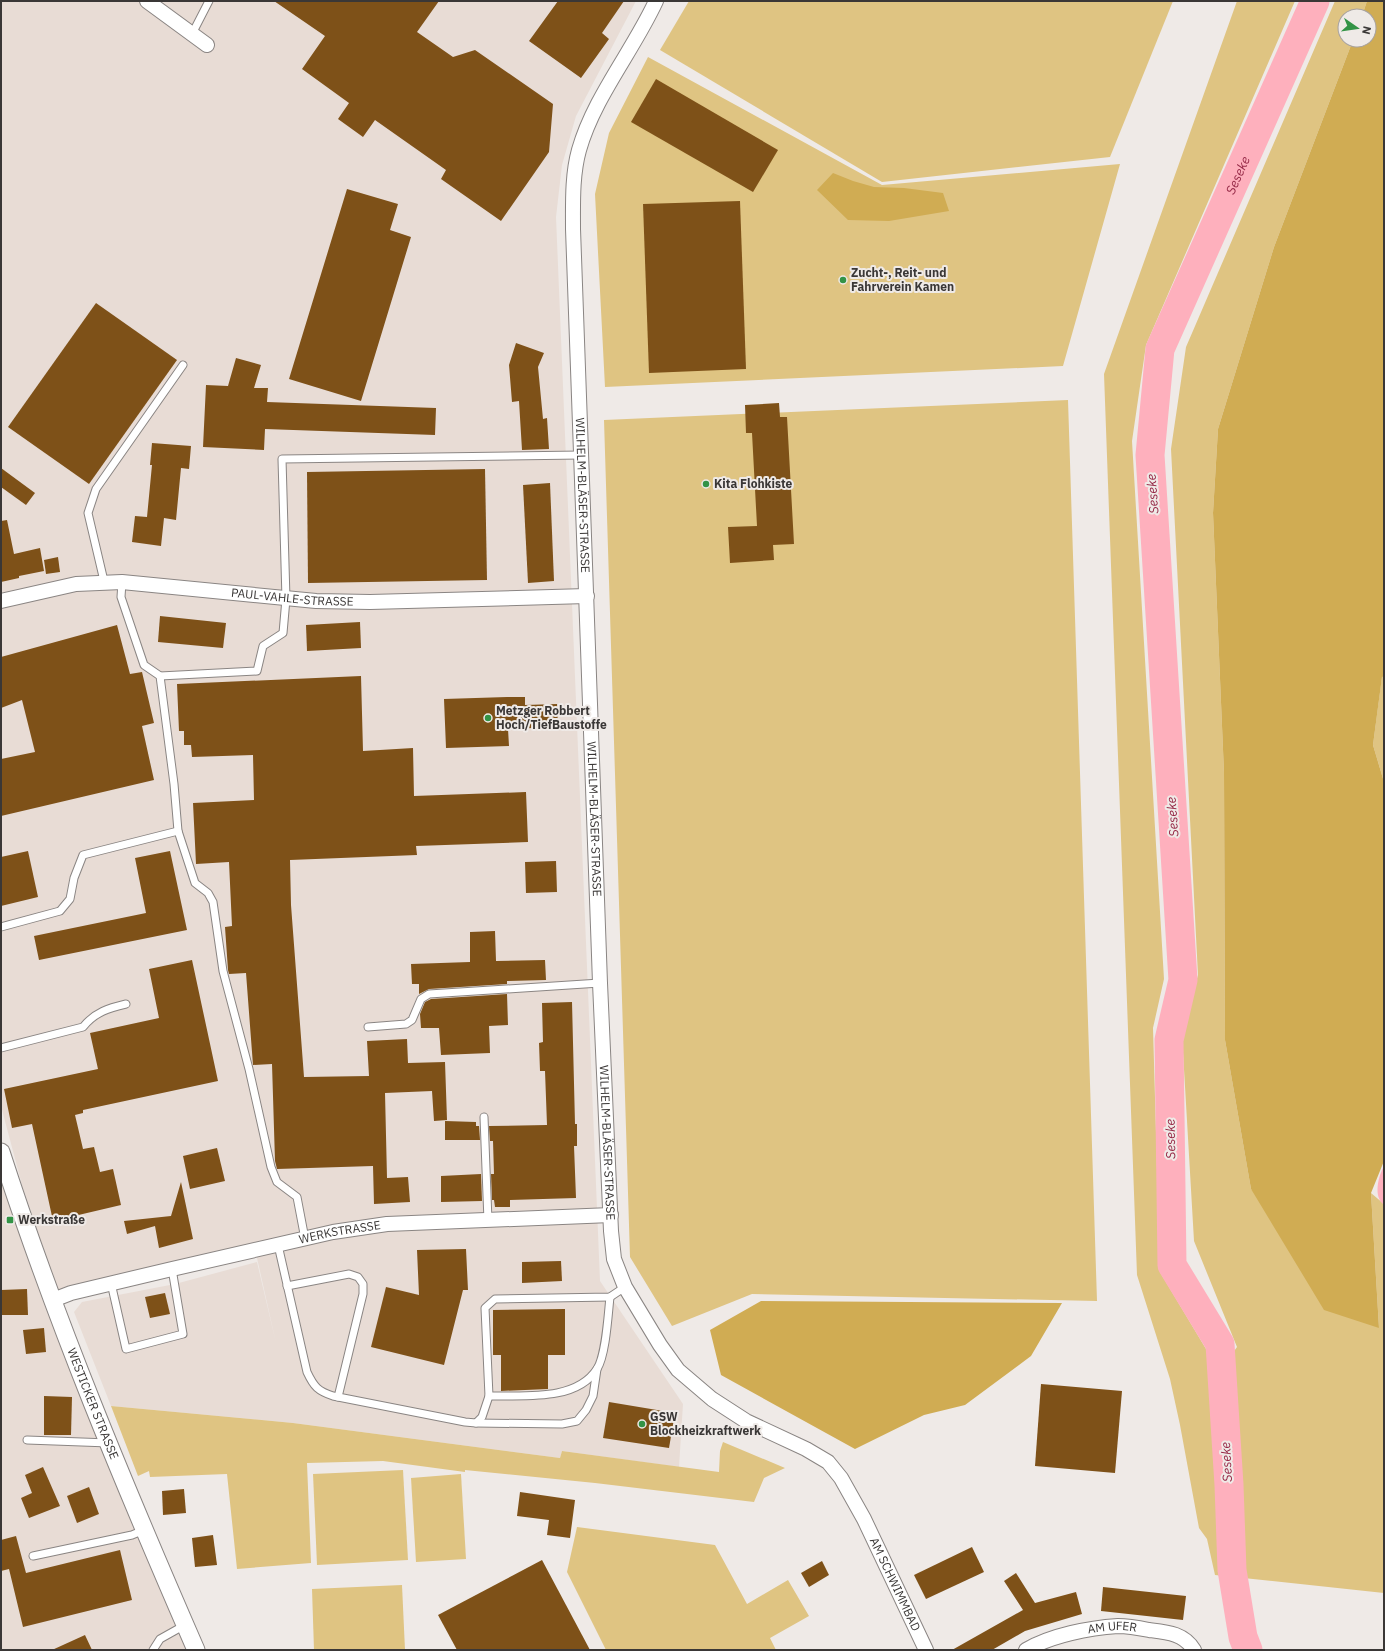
<svg xmlns="http://www.w3.org/2000/svg" width="1385" height="1651" viewBox="0 0 1385 1651" font-family="'IBM Plex Sans',sans-serif">
<style>
.built{fill:#e8dcd5}
.green{fill:#dfc482}
.forest{fill:#d0ac53}
.water{fill:#feb0bd}
.lines{fill:none;stroke-linecap:round;stroke-linejoin:round}
.river{stroke:#feb0bd;stroke-width:29}
.building{fill:#7e5118}
.service-casing{stroke:#8a8583;stroke-width:9}
.minor-casing{stroke:#8a8583;stroke-width:16}
.tertiary-casing{stroke:#8a8583;stroke-width:19}
.service{stroke:#fff;stroke-width:7}
.minor{stroke:#fff;stroke-width:14}
.tertiary{stroke:#fff;stroke-width:17}
.poi-dot{fill:#339346;stroke:#efeae7;stroke-width:1.5}
.labels{text-anchor:middle;stroke-width:4;stroke-linejoin:round;paint-order:stroke}
.poi-label{font-size:12px;font-weight:bold;fill:#3a3736;stroke:#efeae7;text-anchor:start}
.street-label{font-size:12px;fill:#3a3736;stroke:#efeae7}
.water-label{font-size:13px;font-style:italic;fill:#952846;stroke:#efeae7}
</style>
<rect width="100%" height="100%" fill="#efeae7"/>
<!-- built -->
<g class="built">
<polygon points="1,1 636,1 576,116 562,165 556,217 600,1281 683,1404 679,1467 562,1451 560,1458 293,1423 111,1406 74,1312 82,1302 175,1284 257,1262 276,1343 255,1249 59,1294 22,1185 1,1106"/>
<polygon points="1,1173 11,1209 191,1650 2,1650"/>
</g>
<!-- green -->
<g class="green">
<polygon points="689,1 1173,1 1110,157 882,182 660,50"/>
<polygon points="1237,1 1295,1 1146,345 1132,441 1164,979 1153,1028 1160,1272 1209,1354 1212,1382 1237,1347 1194,1241 1182,1035 1198,975 1171,449 1186,347 1335,1 1367,1 1362,16 1345,16 1345,40 1353,40 1274,247 1218,429 1213,513 1224,773 1225,1040 1251,1189 1379,1328 1371,1193 1384,1204 1384,1593 1215,1575 1207,1539 1199,1528 1180,1425 1170,1379 1137,1275 1104,374"/>
<polygon points="648,57 882,185 1120,164 1063,366 605,387 595,194 609,133"/>
<polygon points="1068,400 1097,1301 752,1294 672,1326 630,1257 604,420"/>
<polygon points="1382,676 1384,676 1384,782 1373,745"/>
<polygon points="111,1406 293,1423 560,1458 562,1451 719,1472 720,1451 723,1442 785,1468 764,1478 754,1502 595,1483 465,1470 465,1472 383,1461 307,1463 311,1563 237,1569 227,1474 150,1477 149,1471 138,1476"/>
<polygon points="403,1470 408,1560 317,1565 313,1474"/>
<polygon points="461,1474 466,1559 416,1562 411,1478"/>
<polygon points="577,1527 715,1545 747,1604 788,1580 809,1616 770,1638 776,1650 606,1650 567,1572"/>
<polygon points="402,1585 405,1650 314,1650 312,1589"/>
</g>
<!-- forest -->
<g class="forest">
<polygon points="1367,1 1384,1 1384,676 1382,677 1373,745 1384,782 1384,1161 1371,1193 1379,1328 1324,1310 1251,1189 1225,1040 1224,773 1213,513 1218,429 1274,247 1353,40 1369,40 1369,16 1362,16"/>
<polygon points="833,173 853,181 874,187 904,188 943,193 949,211 889,221 848,220 817,190"/>
<polygon points="761,1301 1062,1303 1031,1356 965,1405 924,1415 855,1449 721,1375 710,1330"/>
</g>
<!-- water -->
<path class="water" d="M1384 1166V1205C1373 1197 1378 1177 1384 1166Z"/>
<g class="lines">
<!-- river -->
<path class="river" id="s1" d="M1248 1650 1243 1637 1232 1570 1229 1485 1220 1344 1172 1265 1169 1040 1183 980 1150 455 1160 349 1315 1"/>
</g>
<!-- building -->
<g class="building">
<polygon points="274,1 439,1 417,32 453,57 475,50 553,104 549,152 501,221 441,179 446,170 375,120 363,137 338,119 349,103 302,69 325,36"/>
<polygon points="558,1 624,1 602,33 609,39 581,78 529,41"/>
<polygon points="656,79 778,150 753,192 631,122"/>
<polygon points="347,189 398,204 390,230 411,237 361,401 289,379"/>
<polygon points="740,201 746,369 649,373 643,204"/>
<polygon points="96,303 177,360 89,484 8,427"/>
<polygon points="516,343 544,353 538,367 543,419 547,418 549,449 522,450 519,401 512,402 509,365"/>
<polygon points="236,358 261,365 254,388 268,388 267,402 436,408 435,435 265,429 264,450 203,447 206,385 228,386"/>
<polygon points="779,403 780,417 787,417 794,544 773,545 774,560 730,563 728,527 757,526 752,433 746,433 745,405"/>
<polygon points="152,443 191,446 189,469 181,468 176,520 164,518 161,546 132,542 135,516 147,517 152,465 150,465"/>
<polygon points="1,468 35,493 26,505 1,487"/>
<polygon points="485,469 487,580 308,583 307,472"/>
<polygon points="550,483 554,581 528,583 523,485"/>
<polygon points="7,520 14,554 40,548 44,571 19,576 19,578 1,582 1,521"/>
<polygon points="58,557 60,572 46,574 44,560"/>
<polygon points="160,616 226,623 223,648 158,642"/>
<polygon points="360,622 361,648 307,651 306,625"/>
<polygon points="117,625 130,674 142,672 154,723 142,726 154,780 1,816 1,759 35,752 22,700 1,708 1,657"/>
<polygon points="361,676 363,751 413,748 414,796 526,792 528,842 416,846 417,855 290,860 291,905 304,1077 369,1076 367,1041 407,1039 408,1063 445,1062 447,1120 434,1121 432,1091 385,1093 387,1178 408,1177 410,1202 374,1204 373,1166 277,1169 275,1161 272,1064 253,1065 246,973 229,974 228,970 225,927 232,926 229,862 196,864 193,803 254,800 253,755 192,757 191,745 184,745 184,731 179,731 177,684"/>
<polygon points="507,697 525,697 525,705 557,704 558,727 508,729 509,746 446,748 444,699"/>
<polygon points="28,851 38,897 1,906 1,857"/>
<polygon points="170,851 187,930 39,960 34,936 146,913 135,858"/>
<polygon points="556,861 557,892 526,893 525,862"/>
<polygon points="495,931 496,961 545,960 546,980 507,981 507,984 429,989 419,994 419,984 412,984 411,964 470,962 470,932"/>
<polygon points="192,960 218,1081 83,1110 83,1113 75,1115 83,1149 94,1147 100,1172 113,1169 121,1205 53,1221 32,1124 12,1128 4,1089 98,1069 90,1033 159,1018 149,969"/>
<polygon points="507,994 508,1025 489,1026 490,1053 441,1055 439,1028 421,1028 420,1014 425,1002 431,999"/>
<polygon points="572,1002 575,1124 577,1124 577,1146 574,1146 576,1198 510,1200 510,1207 495,1207 494,1200 492,1200 491,1174 494,1174 493,1141 490,1141 489,1126 547,1125 545,1071 540,1071 539,1043 543,1042 542,1003"/>
<polygon points="445,1121 476,1122 476,1126 479,1126 480,1140 445,1140"/>
<polygon points="217,1148 225,1181 190,1189 183,1156"/>
<polygon points="481,1174 482,1201 441,1202 441,1176"/>
<polygon points="181,1182 193,1239 159,1248 155,1226 127,1234 124,1221 171,1216"/>
<polygon points="466,1249 468,1290 463,1290 444,1365 371,1347 386,1287 419,1295 417,1250"/>
<polygon points="561,1261 562,1281 522,1283 522,1262"/>
<polygon points="27,1289 28,1315 1,1315 1,1290"/>
<polygon points="165,1293 170,1314 150,1318 145,1297"/>
<polygon points="565,1309 565,1355 548,1355 548,1389 501,1391 501,1355 493,1355 493,1310"/>
<polygon points="44,1328 46,1352 26,1354 23,1330"/>
<polygon points="1041,1384 1122,1391 1115,1473 1035,1466"/>
<polygon points="44,1396 72,1397 71,1435 44,1435"/>
<polygon points="609,1402 675,1413 669,1448 603,1438"/>
<polygon points="43,1467 60,1506 29,1518 21,1498 32,1493 25,1475"/>
<polygon points="89,1487 99,1514 77,1523 67,1496"/>
<polygon points="184,1489 186,1513 163,1515 162,1491"/>
<polygon points="520,1492 575,1500 570,1538 547,1535 549,1520 517,1516"/>
<polygon points="213,1535 217,1565 195,1567 192,1538"/>
<polygon points="16,1536 26,1573 120,1550 132,1600 23,1627 9,1569 1,1571 1,1540"/>
<polygon points="972,1547 984,1572 926,1599 914,1575"/>
<polygon points="542,1560 590,1650 457,1650 438,1615"/>
<polygon points="822,1561 829,1575 809,1587 801,1573"/>
<polygon points="1016,1573 1035,1603 1076,1592 1082,1614 1025,1631 992,1650 952,1650 1023,1610 1004,1581"/>
<polygon points="1103,1587 1186,1596 1183,1620 1101,1611"/>
<polygon points="85,1635 92,1650 52,1650"/>
</g>
<g class="lines">
<defs>
<g id="service">
<polyline points="192,34 209,1"/>
<polyline points="104,581 88,513 96,489 183,365"/>
<polyline points="122,582 121,597 144,665 160,676 174,784 178,831 195,883 208,893 213,902 223,971 249,1069 271,1167 277,1182 297,1197 305,1239"/>
<polyline points="160,676 257,671 263,646 283,633 286,599 282,459 581,455"/>
<polyline points="1,927 60,911 70,899 74,878 83,855 178,831"/>
<polyline points="368,1027 406,1024 412,1020 421,999 429,994 600,983"/>
<path d="M1 1048 83 1027C95 1012 109 1008 126 1004"/>
<polyline points="484,1117 488,1221"/>
<path d="M278 1245 307 1372C314 1387 318 1391 333 1396L465 1422 476 1423 482 1417 489 1396 485 1308 495 1299 610 1297 625 1287"/>
<polyline points="111,1283 126,1349 183,1334 172,1269"/>
<polyline points="287,1286 349,1274 358,1277 363,1284 363,1294 338,1397"/>
<path d="M489 1396C522 1395 576 1402 597 1369 606 1355 608 1315 610 1297"/>
<polyline points="476,1423 562,1424 577,1421 586,1410 593,1396 597,1369"/>
<polyline points="27,1440 109,1443"/>
<polyline points="33,1556 132,1535 144,1530"/>
<polyline points="153,1650 160,1639 185,1625"/>
</g>
<g id="minor">
<polyline points="147,1 207,45"/>
<path id="s2" d="M656 1C633 51 594 97 579 150 572 175 573 203 573 229L600 983 611 1231 614 1259 625 1287 660 1345 678 1370 712 1399 746 1421 806 1449 828 1462 841 1478 864 1519 926 1650"/>
<path id="s3" d="M1 601 76 584 122 582 316 601 370 602 587 596"/>
<path id="s4" d="M53 1300 71 1293 172 1269 333 1232 387 1224 611 1215"/>
<path id="s5" d="M1026 1650C1052 1635 1089 1628 1118 1626 1128 1626 1139 1628 1149 1630 1166 1632 1184 1633 1194 1650"/>
</g>
<g id="tertiary">
<path id="s6" d="M1 1152C56 1322 125 1487 196 1650"/>
</g>
</defs>
<!-- service casing -->
<use href="#service" class="service-casing"/>
<!-- minor casing -->
<use href="#minor" class="minor-casing"/>
<!-- tertiary casing -->
<use href="#tertiary" class="tertiary-casing"/>
<!-- service -->
<use href="#service" class="service"/>
<!-- minor -->
<use href="#minor" class="minor"/>
<!-- tertiary -->
<use href="#tertiary" class="tertiary"/>
</g>
<!-- markers -->
<g class="poi-dot">
<circle cx="843" cy="280" r="4"/>
<circle cx="706" cy="484" r="4"/>
<circle cx="488" cy="718" r="4"/>
<rect x="6" y="1216" width="8" height="8" rx="2"/>
<circle cx="642" cy="1424" r="4"/>
</g>
<g class="labels">
<!-- poi labels -->
<g class="poi-label">
<text x="851" y="277">Zucht-, Reit- und<tspan x="851" dy="14">Fahrverein Kamen</tspan></text>
<text x="714" y="488">Kita Flohkiste</text>
<text x="496" y="715">Metzger Robbert<tspan x="496" dy="14">Hoch/TiefBaustoffe</tspan></text>
<text x="18" y="1224">Werkstraße</text>
<text x="650" y="1421">GSW<tspan x="650" dy="14">Blockheizkraftwerk</tspan></text>
</g>
<!-- street labels -->
<g class="street-label">
<text dy="4" stroke="none"><textPath href="#s2" startOffset="514">WILHELM-BLÄSER-STRASSE</textPath></text>
<text dy="4" stroke="none"><textPath href="#s3" startOffset="294">PAUL-VAHLE-STRASSE</textPath></text>
<text dy="4" stroke="none"><textPath href="#s2" startOffset="838">WILHELM-BLÄSER-STRASSE</textPath></text>
<text dy="4" stroke="none"><textPath href="#s2" startOffset="1162">WILHELM-BLÄSER-STRASSE</textPath></text>
<text dy="4" stroke="none"><textPath href="#s4" startOffset="295">WERKSTRASSE</textPath></text>
<text dy="4" stroke="none"><textPath href="#s6" startOffset="268">WESTICKER STRASSE</textPath></text>
<text dy="4" stroke="none"><textPath href="#s2" startOffset="1724">AM SCHWIMMBAD</textPath></text>
<text dy="4" stroke="none"><textPath href="#s5" startOffset="90">AM UFER</textPath></text>
</g>
<!-- water labels -->
<g class="water-label">
<text dy="5" stroke="none"><textPath href="#s1" startOffset="1510">Seseke</textPath></text>
<text transform="translate(1152 494) rotate(-94)" y="5">Seseke</text>
<text transform="translate(1172 817) rotate(-94)" y="5">Seseke</text>
<text transform="translate(1170 1139) rotate(-91)" y="5">Seseke</text>
<text transform="translate(1226 1462) rotate(-93)" y="5">Seseke</text>
</g>
</g>
<!-- border -->
<rect width="1385" height="1651" fill="none" stroke="#3a3736" stroke-width="4"/>
<!-- north arrow -->
<g transform="translate(1357 28) rotate(103)"><circle r="19" fill="#efeae7" stroke="#a7a2a0"/>
<path d="M0-3L7 15L0 10L-7 15Z" fill="#339346"/>
<text y="-6" font-size="11" font-weight="bold" text-anchor="middle" fill="#3a3736">N</text>
</g>
</svg>
